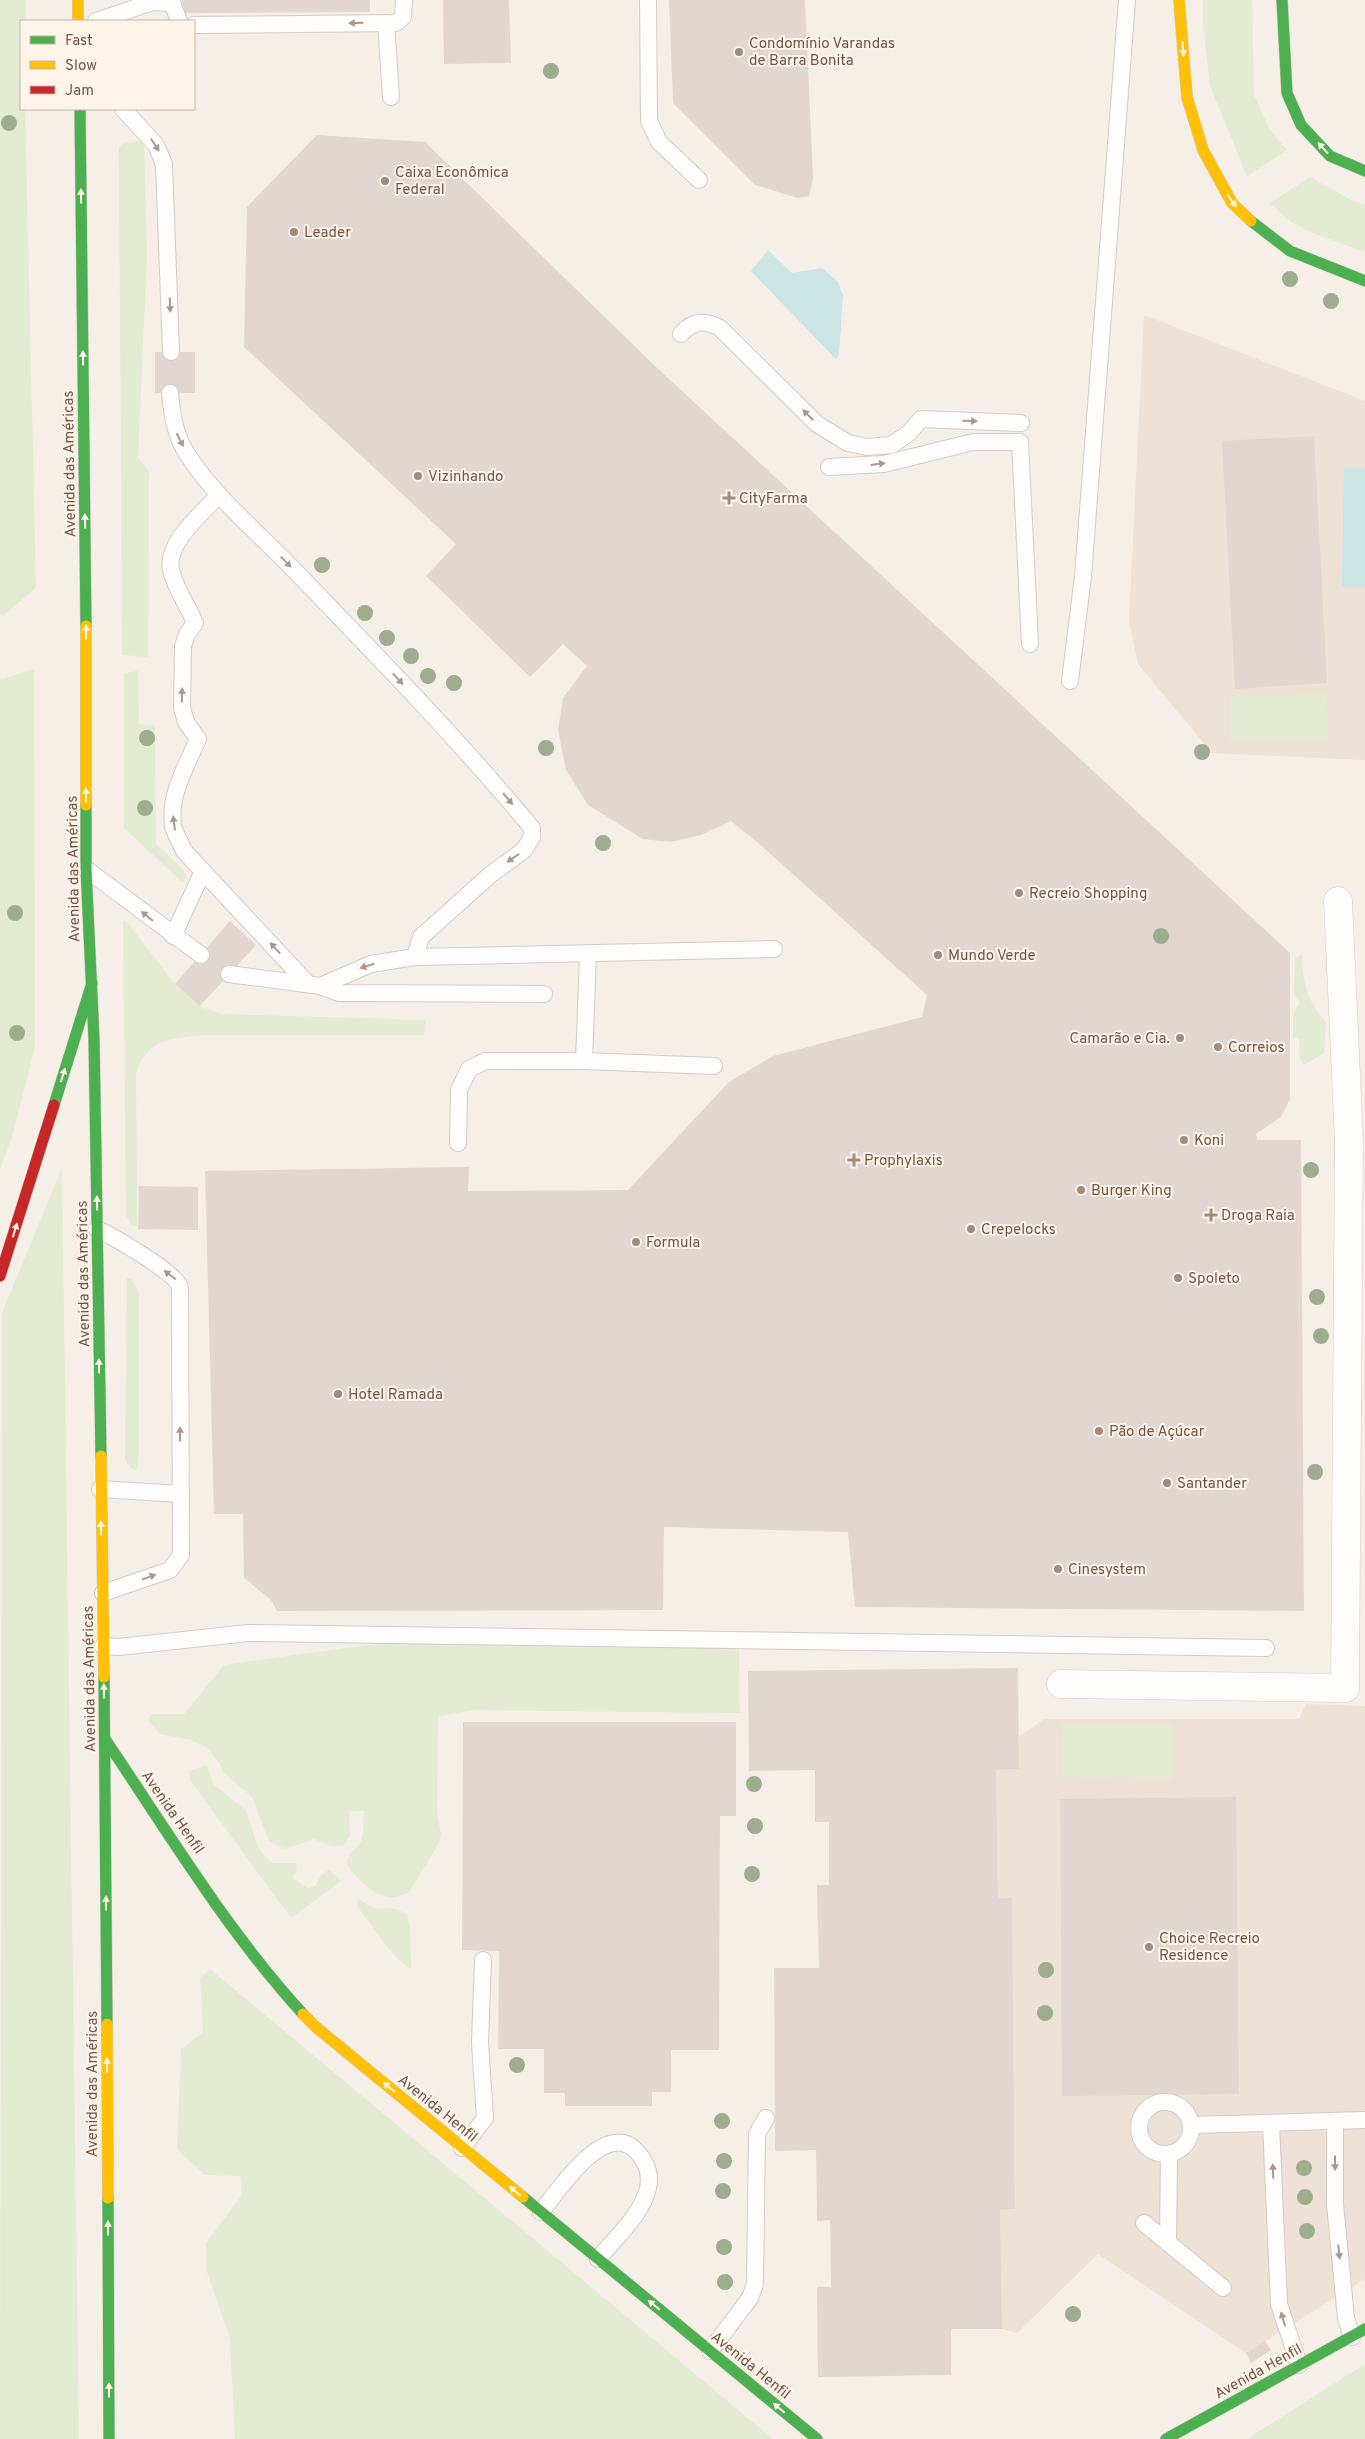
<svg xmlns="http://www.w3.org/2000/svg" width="1365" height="2439" viewBox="0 0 1365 2439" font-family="Overpass,sans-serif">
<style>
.residential{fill:#eee1d5}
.green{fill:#e3ebd3}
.water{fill:#cae5e4}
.building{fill:#e1d7d0}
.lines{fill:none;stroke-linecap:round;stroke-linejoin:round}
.lane-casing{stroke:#d4cbc6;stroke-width:18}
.street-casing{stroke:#d4cbc6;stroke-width:29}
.fast-casing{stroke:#d4cbc5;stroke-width:12}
.slow-casing{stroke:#d4cbc5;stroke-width:12}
.jam-casing{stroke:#d4cbc5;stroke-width:12}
.lane{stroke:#fefdfc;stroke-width:16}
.street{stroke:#fefdfc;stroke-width:28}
.fast{stroke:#4caf50;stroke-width:11}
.slow{stroke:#ffc107;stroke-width:11}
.jam{stroke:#c62828;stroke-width:11}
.tree{fill:#9ead8d}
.oneway{fill:#aa9891}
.oneway2{fill:#fef4e8}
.poi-dot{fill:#a08b81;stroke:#fef4e8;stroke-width:2}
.labels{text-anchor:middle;stroke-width:4;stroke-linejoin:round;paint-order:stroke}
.poi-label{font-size:15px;fill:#72554a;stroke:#fef4e8;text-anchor:start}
.street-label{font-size:15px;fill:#72554a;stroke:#fef4e8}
</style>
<rect width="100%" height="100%" fill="#f5efe8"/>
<!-- residential -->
<g class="residential">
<polygon points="1144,315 1365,401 1365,760 1212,753 1138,664 1129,621"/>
<polygon points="1306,1704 1365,1706 1365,2279 1246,2353 1098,2254 1017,2333 1002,2329 1000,2210 1015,2209 1012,1899 998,1898 996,1770 1019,1769 1019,1737 1044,1719 1299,1719"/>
</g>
<!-- green -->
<g class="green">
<polygon points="0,0 26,0 26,21 21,21 21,109 25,109 36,587 3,616 0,613"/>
<polygon points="1203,0 1252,0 1254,95 1270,130 1287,150 1247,176 1210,86 1203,23"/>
<polygon points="141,141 144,148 147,255 138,458 149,472 148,657 122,655 119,148 122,144"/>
<polygon points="1310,177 1349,199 1365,205 1365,252 1310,232 1291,222 1270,203"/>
<polygon points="34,669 35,1046 12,1137 0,1169 0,678 3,679"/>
<polygon points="138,671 139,724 155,726 156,844 184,870 186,877 183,881 181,881 124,828 124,673"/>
<polygon points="1327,694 1328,739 1230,741 1230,696"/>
<path d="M123 920 127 922 175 984 201 1007 223 1014 425 1020 424 1035H204C171 1039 148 1037 136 1073L137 1226 131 1225 126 1215Z"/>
<path d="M1302 955C1303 985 1307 1000 1326 1022L1324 1053 1304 1065 1300 1059 1299 1038H1293V1014L1300 1003 1294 994 1295 958Z"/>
<polygon points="62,1168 79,2439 0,2439 2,1313"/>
<polygon points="127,1278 131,1278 139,1293 139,1452 137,1469 135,1470 129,1467 125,1458"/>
<path d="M443 1641 739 1647 740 1713 474 1710 438 1716 437 1812 441 1835 439 1843 410 1891C390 1905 371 1892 357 1877 352 1872 347 1867 347 1860 348 1854 358 1848 361 1842 364 1833 363 1821 364 1811H349L350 1836 343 1846H331L314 1839 285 1849 269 1841 252 1797 223 1772 220 1764 208 1748 191 1740 160 1734 148 1720 152 1714H184L224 1665 375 1644Z"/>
<polygon points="1062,1723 1173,1725 1172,1779 1061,1777"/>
<polygon points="207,1765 213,1784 246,1810 257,1845 266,1858 273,1863 296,1863 297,1868 292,1878 308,1888 315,1886 321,1875 329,1870 341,1881 291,1918 190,1780 189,1771"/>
<path d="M358 1899 374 1908 396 1909 407 1914 410 1928 411 1968C398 1966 367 1918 357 1906Z"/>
<polygon points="210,1969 773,2439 235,2439 230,2339 206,2269 206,2243 242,2195 240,2176 205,2175 177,2149 181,2049 203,2032 200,1978"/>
<polygon points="1365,2364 1365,2439 1247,2439"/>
</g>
<!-- water -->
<g class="water">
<polygon points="768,250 792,273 822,268 838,282 843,296 839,354 836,359 751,271"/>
<polygon points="1344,467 1365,467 1365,587 1342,587"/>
</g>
<!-- building -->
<g class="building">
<polygon points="182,0 370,0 370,12 182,13"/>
<polygon points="443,0 509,0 511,63 444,64"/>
<polygon points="669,0 805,0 813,178 809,196 798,198 755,185 673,103"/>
<polygon points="317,135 425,142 655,366 1290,953 1290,1099 1281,1117 1256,1134 1257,1140 1301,1140 1304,1611 855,1607 848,1532 664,1527 663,1610 277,1611 271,1600 244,1578 243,1514 214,1514 205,1171 469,1167 468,1191 628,1190 729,1082 773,1056 922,1017 927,995 764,848 731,821 701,835 670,842 643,839 588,805 566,770 558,730 563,698 587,666 563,644 530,677 426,576 456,544 244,347 247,207"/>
<rect x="155" y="352" width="40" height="41"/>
<polygon points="1314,436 1327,683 1235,689 1222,441"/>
<polygon points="230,921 256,945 200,1006 175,984"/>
<polygon points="139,1186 198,1187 198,1230 138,1229"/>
<polygon points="1018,1668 1019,1769 996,1770 998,1898 1012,1898 1015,2209 1000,2210 1002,2329 951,2329 951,2375 818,2377 817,2287 831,2287 830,2220 817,2221 816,2150 775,2151 774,1968 819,1968 817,1885 829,1885 829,1822 815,1822 815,1770 749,1771 748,1671"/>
<polygon points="463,1722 736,1722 736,1816 720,1816 719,2050 671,2050 671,2092 652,2092 652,2106 565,2106 565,2093 544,2093 544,2049 498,2049 499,1951 462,1950"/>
<polygon points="1236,1797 1239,2094 1062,2096 1060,1799"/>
<polygon points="1265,2341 1271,2350 1251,2363 1246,2353"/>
</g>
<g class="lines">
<defs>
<g id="lane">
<polyline points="171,0 179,21"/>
<polyline points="648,0 649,121 659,142 699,180"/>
<polyline points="96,21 153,2 171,3"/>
<polyline points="386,23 391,97"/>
<polyline points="194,25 396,23 403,17 404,0"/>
<polyline points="123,109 156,145 164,164 171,352"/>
<path d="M681 334C693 320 705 320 720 328L817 424 848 443 867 447 891 445 909 433 921 419 1021 423"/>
<path d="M170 393C172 415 175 435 187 454 216 499 260 534 297 573 377 656 458 739 532 828V837L524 850 490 875 421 937 415 957"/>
<polyline points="829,467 884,464 973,442 1020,442 1030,644"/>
<path d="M219 495C202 513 165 544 171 570 175 588 188 606 195 623L187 634 183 646 182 708 186 722 198 739C186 767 169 794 173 826 175 834 181 843 184 851L308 984"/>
<polyline points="1070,681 1083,576 1127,0"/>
<polyline points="86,869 201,955"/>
<polyline points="173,936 203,871"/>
<polyline points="229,974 320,986 371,964 415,957 774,949"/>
<polyline points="320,986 339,993 544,994"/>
<polyline points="584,1061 588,955"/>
<polyline points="458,1143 459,1090 469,1069 485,1061 584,1061 714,1066"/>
<path d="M97 1229C114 1237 175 1272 180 1287L181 1555 170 1570 103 1593"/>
<polyline points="100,1489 181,1494"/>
<polyline points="103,1646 119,1647 248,1633 1266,1648"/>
<circle cx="1165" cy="2128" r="26"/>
<polyline points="1335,2121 1335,2204 1346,2318 1352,2337"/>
<polyline points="1271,2124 1279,2304 1299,2365"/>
<polyline points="1192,2125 1365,2120"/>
<polyline points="462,2148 485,2118 480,2043 483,1960"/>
<path d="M541 2212C558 2191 607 2115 638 2153 647 2163 651 2174 648 2188 642 2215 615 2238 598 2259"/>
<polyline points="1144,2223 1223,2288"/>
<polyline points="1168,2243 1169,2154"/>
<polyline points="710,2351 750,2298 755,2284 757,2134 766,2118"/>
</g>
<polyline id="street" points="1061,1684 1345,1688 1349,1141 1338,901"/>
<g id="fast">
<polyline points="1282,0 1287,93 1301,125 1330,156 1365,171"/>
<polyline points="80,109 86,626"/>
<polyline points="1251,221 1290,251 1365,281"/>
<polyline points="86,805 86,869 94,1039 101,1456"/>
<polyline points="54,1105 92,983"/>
<polyline points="104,1677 107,2024"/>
<path d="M105 1739C168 1832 227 1931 303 2014"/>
<polyline points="523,2197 817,2439"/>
<polyline points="108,2198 109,2439"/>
<polyline points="1166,2439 1365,2329"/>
</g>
<g id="slow">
<polyline points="78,0 78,21"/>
<polyline points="1179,0 1187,97 1203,150 1232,203 1251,221"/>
<polyline points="86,626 86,805"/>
<polyline points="101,1456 104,1677"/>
<polyline points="303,2014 317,2028 523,2197"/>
<polyline points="107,2024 108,2198"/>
</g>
<polyline id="jam" points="0,1276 54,1105"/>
</defs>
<!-- lane casing -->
<use href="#lane" class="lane-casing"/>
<!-- street casing -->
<use href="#street" class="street-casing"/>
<!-- fast casing -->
<use href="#fast" class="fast-casing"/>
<!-- slow casing -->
<use href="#slow" class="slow-casing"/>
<!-- jam casing -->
<use href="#jam" class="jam-casing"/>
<!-- lane -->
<use href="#lane" class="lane"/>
<!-- street -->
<use href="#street" class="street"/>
<!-- fast -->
<use href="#fast" class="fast"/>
<!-- slow -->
<use href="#slow" class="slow"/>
<!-- jam -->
<use href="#jam" class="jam"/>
</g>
<!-- trees -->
<g class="tree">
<circle cx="551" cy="71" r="8"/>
<circle cx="9" cy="123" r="8"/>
<circle cx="1290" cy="279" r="8"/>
<circle cx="1331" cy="301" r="8"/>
<circle cx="322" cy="565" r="8"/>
<circle cx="365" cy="613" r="8"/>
<circle cx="387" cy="638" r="8"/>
<circle cx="411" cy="656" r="8"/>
<circle cx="428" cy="676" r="8"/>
<circle cx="454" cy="683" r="8"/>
<circle cx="147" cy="738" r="8"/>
<circle cx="546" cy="748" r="8"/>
<circle cx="1202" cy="752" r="8"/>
<circle cx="145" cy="808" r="8"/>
<circle cx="603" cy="843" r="8"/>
<circle cx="15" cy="913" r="8"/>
<circle cx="1161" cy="936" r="8"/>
<circle cx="17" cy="1033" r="8"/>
<circle cx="1311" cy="1170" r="8"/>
<circle cx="1317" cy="1297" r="8"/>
<circle cx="1321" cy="1336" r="8"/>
<circle cx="1315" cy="1472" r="8"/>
<circle cx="754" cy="1784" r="8"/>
<circle cx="755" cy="1826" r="8"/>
<circle cx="752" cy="1874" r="8"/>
<circle cx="1046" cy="1970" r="8"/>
<circle cx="1045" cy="2013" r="8"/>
<circle cx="517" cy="2065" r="8"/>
<circle cx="722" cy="2121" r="8"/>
<circle cx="724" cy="2161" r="8"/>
<circle cx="1304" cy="2168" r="8"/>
<circle cx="723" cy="2191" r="8"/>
<circle cx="1305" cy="2197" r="8"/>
<circle cx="1307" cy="2231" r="8"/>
<circle cx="724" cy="2247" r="8"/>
<circle cx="725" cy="2282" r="8"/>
<circle cx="1073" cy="2314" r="8"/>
</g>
<!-- one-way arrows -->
<defs><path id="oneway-solid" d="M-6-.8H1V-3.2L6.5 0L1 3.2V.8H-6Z" transform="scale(1.25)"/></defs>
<g class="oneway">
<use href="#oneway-solid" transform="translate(356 23) rotate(179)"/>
<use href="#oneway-solid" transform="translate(155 145) rotate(57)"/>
<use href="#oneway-solid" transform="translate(170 305) rotate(88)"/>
<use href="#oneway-solid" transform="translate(808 415) rotate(-135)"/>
<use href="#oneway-solid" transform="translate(970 421) rotate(2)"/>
<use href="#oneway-solid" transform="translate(180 440) rotate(63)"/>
<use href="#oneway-solid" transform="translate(878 464) rotate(-7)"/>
<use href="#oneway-solid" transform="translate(286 562) rotate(46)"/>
<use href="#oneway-solid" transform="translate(398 679) rotate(47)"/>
<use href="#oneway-solid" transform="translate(182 695) rotate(-89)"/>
<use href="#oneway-solid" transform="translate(508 799) rotate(50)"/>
<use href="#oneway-solid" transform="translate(174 823) rotate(-98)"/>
<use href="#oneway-solid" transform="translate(513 858) rotate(145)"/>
<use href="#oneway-solid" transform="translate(147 916) rotate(-141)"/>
<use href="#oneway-solid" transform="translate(275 948) rotate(-133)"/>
<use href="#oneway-solid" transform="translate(367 966) rotate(163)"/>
<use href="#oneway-solid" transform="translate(170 1275) rotate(-143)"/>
<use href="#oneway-solid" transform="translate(180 1434) rotate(-90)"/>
<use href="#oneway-solid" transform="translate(149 1577) rotate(-20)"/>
<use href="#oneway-solid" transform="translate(1335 2163) rotate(90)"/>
<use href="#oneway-solid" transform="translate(1273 2171) rotate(-92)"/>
<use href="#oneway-solid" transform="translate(1339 2252) rotate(85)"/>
<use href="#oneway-solid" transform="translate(1283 2319) rotate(-107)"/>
</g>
<g class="oneway2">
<use href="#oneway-solid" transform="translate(1183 49) rotate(85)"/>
<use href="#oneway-solid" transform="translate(1323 148) rotate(-132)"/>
<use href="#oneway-solid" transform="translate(81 196) rotate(-91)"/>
<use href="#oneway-solid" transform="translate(1232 201) rotate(54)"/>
<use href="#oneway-solid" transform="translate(83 358) rotate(-91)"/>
<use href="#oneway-solid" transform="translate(85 521) rotate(-91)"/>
<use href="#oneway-solid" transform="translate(86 632) rotate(-90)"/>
<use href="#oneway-solid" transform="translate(86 795) rotate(-90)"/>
<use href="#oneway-solid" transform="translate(63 1075) rotate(-73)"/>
<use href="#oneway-solid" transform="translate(97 1203) rotate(-91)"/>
<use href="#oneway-solid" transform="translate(15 1230) rotate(-73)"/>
<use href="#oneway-solid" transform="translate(99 1366) rotate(-91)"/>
<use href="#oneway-solid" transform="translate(101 1528) rotate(-91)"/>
<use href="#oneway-solid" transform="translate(104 1691) rotate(-91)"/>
<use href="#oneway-solid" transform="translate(106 1903) rotate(-90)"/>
<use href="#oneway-solid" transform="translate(107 2065) rotate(-90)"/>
<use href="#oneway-solid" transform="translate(389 2087) rotate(-141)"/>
<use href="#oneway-solid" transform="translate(515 2191) rotate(-140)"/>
<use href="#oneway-solid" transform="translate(108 2228) rotate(-90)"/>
<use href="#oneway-solid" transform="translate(654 2305) rotate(-141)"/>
<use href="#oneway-solid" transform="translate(109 2390) rotate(-90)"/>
<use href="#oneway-solid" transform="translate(779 2408) rotate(-140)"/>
</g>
<!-- markers -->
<g class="poi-dot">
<circle cx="739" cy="52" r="5"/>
<circle cx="385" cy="181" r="5"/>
<circle cx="294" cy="232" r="5"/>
<circle cx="418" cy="476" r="5"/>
<path d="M726.5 490.5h5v5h5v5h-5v5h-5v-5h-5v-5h5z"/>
<circle cx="1019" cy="893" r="5"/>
<circle cx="938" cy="955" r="5"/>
<circle cx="1180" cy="1038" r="5"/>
<circle cx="1218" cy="1047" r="5"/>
<circle cx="1184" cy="1140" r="5"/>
<path d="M851.5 1152.5h5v5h5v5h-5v5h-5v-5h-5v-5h5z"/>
<circle cx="1081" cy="1190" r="5"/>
<path d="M1208.5 1207.5h5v5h5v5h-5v5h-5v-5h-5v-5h5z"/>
<circle cx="971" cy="1229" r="5"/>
<circle cx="636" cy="1242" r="5"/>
<circle cx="1178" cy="1278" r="5"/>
<circle cx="338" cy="1394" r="5"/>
<circle cx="1099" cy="1431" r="5"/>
<circle cx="1167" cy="1483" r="5"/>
<circle cx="1058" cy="1569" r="5"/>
<circle cx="1149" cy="1947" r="5"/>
</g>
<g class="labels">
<!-- poi labels -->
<g class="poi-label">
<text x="749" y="48">Condomínio Varandas<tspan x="749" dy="17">de Barra Bonita</tspan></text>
<text x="395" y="177">Caixa Econômica<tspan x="395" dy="17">Federal</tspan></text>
<text x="304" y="237">Leader</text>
<text x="428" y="481">Vizinhando</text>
<text x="739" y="503">CityFarma</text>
<text x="1029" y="898">Recreio Shopping</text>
<text x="948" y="960">Mundo Verde</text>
<text x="1170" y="1043" text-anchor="end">Camarão e Cia.</text>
<text x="1228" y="1052">Correios</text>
<text x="1194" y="1145">Koni</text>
<text x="864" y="1165">Prophylaxis</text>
<text x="1091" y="1195">Burger King</text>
<text x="1221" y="1220">Droga Raia</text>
<text x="981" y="1234">Crepelocks</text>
<text x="646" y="1247">Formula</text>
<text x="1188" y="1283">Spoleto</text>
<text x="348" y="1399">Hotel Ramada</text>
<text x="1109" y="1436">Pão de Açúcar</text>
<text x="1177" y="1488">Santander</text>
<text x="1068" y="1574">Cinesystem</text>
<text x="1159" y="1943">Choice Recreio<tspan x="1159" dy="17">Residence</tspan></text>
</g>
<!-- street labels -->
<g class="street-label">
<text transform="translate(69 464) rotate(-91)" y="5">Avenida das Américas</text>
<text transform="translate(73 869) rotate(-91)" y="5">Avenida das Américas</text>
<text transform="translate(83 1274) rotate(-91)" y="5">Avenida das Américas</text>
<text transform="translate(89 1679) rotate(-91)" y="5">Avenida das Américas</text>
<text transform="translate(173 1812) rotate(55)" y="5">Avenida Henfil</text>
<text transform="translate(92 2084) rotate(-90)" y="5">Avenida das Américas</text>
<text transform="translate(438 2108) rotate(39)" y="5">Avenida Henfil</text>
<text transform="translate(751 2365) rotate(39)" y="5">Avenida Henfil</text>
<text transform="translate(1258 2371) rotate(-29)" y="5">Avenida Henfil</text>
</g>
</g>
<!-- legend -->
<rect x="20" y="20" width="175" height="90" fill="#fef4e8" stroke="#c6b4a9"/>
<rect x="30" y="36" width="25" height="8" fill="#4caf50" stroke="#c6b4a9"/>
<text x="65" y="45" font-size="15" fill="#72554a">Fast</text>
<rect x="30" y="61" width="25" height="8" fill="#ffc107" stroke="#c6b4a9"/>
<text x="65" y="70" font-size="15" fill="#72554a">Slow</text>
<rect x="30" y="86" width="25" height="8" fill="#c62828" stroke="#c6b4a9"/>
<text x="65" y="95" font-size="15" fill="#72554a">Jam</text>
</svg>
